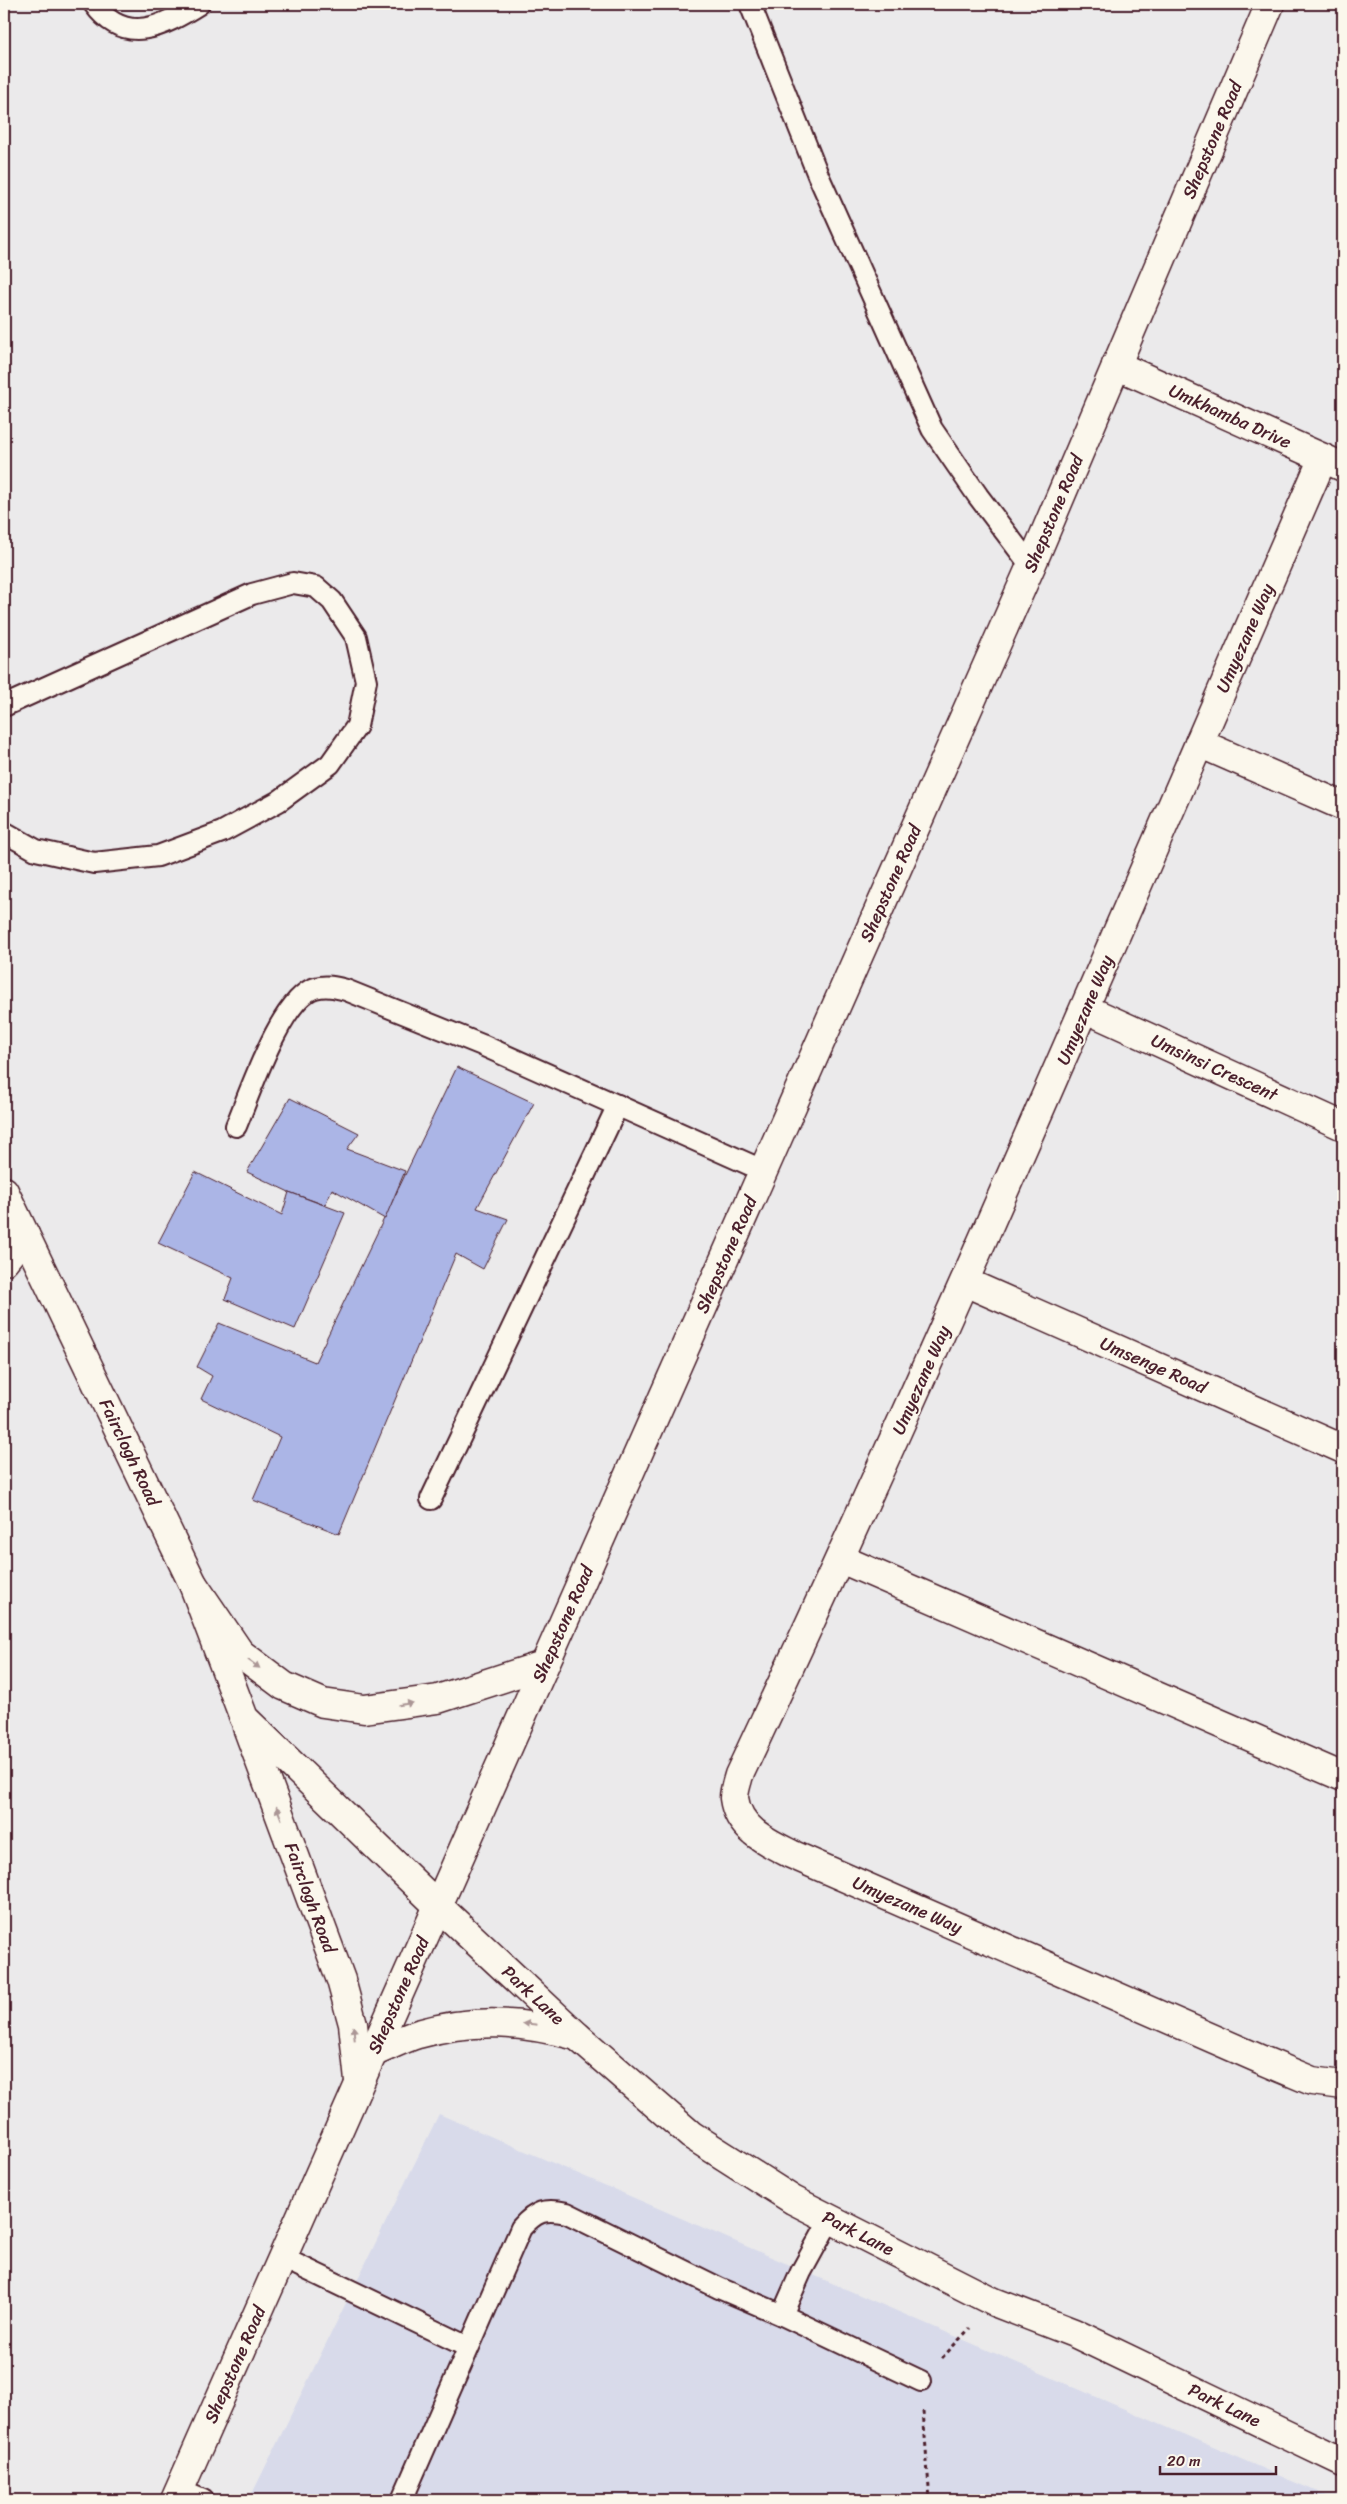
<svg xmlns="http://www.w3.org/2000/svg" width="1347" height="2504" viewBox="0 0 1347 2504" font-family="Sriracha,sans-serif">
<style>
.built{fill:#d8daea}
.building{fill:#abb5e6;stroke:#4a1f2b}
.lines{fill:none;stroke-linecap:round;stroke-linejoin:round}
.lane-casing{stroke:#4a1f2b;stroke-width:24}
.street-casing{stroke:#4a1f2b;stroke-width:31}
.secondary-casing{stroke:#4a1f2b;stroke-width:31}
.path{stroke:#4a1f2b;stroke-width:3;stroke-dasharray:4 4;stroke-linecap:butt}
.lane{stroke:#fbf7ec;stroke-width:20}
.street{stroke:#fbf7ec;stroke-width:28}
.secondary{stroke:#fbf7ec;stroke-width:28}
.oneway{fill:#ab9695}
.labels{text-anchor:middle;stroke-width:4;stroke-linejoin:round;paint-order:stroke}
.street-label{font-size:18px;fill:#4a1f2b;stroke:#fbf7ec}
</style>
<rect width="100%" height="100%" fill="#ebeaeb"/>
<filter id="ink" filterUnits="userSpaceOnUse"><feTurbulence type="fractalNoise" baseFrequency=".02" numOctaves="2"/><feDisplacementMap in="SourceGraphic" scale="10" xChannelSelector="R" yChannelSelector="G"/><feConvolveMatrix kernelMatrix="1 2 1 2 8 2 1 2 1" color-interpolation-filters="sRGB"/></filter>
<g filter="url(#ink)">
<!-- built -->
<polygon class="built" points="439,2114 1336,2500 249,2500"/>
<!-- building -->
<g class="building">
<polygon points="457,1067 534,1103 477,1208 508,1219 483,1269 456,1254 339,1534 253,1500 280,1437 201,1399 212,1376 197,1367 219,1323 315,1362"/>
<polygon points="290,1098 359,1133 347,1149 405,1171 385,1219 332,1189 325,1205 289,1192 247,1172"/>
<polygon points="195,1172 282,1215 289,1192 345,1213 295,1329 225,1299 233,1278 158,1243"/>
</g>
<g class="lines">
<defs>
<g id="lane">
<path d="M94 4C125 47 164 26 199 4"/>
<polyline points="750,4 818,175 932,429 978,496 1031,566"/>
<polyline points="4,706 252,594 293,583 316,587 332,601 356,637 366,681 357,726 330,764 279,801 222,832 158,856 94,863 36,850 4,832"/>
<path d="M236 1126C250 1093 281 998 315 988 326 985 335 987 346 990L482 1045 762 1170"/>
<polyline points="431,1499 618,1105"/>
<polyline points="281,2257 468,2347"/>
<polyline points="782,2315 921,2381"/>
<polyline points="179,2490 203,2500"/>
<path d="M402 2500 521 2228C536 2211 545 2208 567 2213L719 2288 782 2315 801 2272 830 2219"/>
</g>
<g id="street">
<path id="s1" d="M1116 365 1343 467"/>
<path id="s2" d="M1323 458C1131 898 944 1341 739 1775 737 1782 734 1791 734 1798 738 1829 767 1842 791 1854L1262 2060 1312 2081 1343 2085"/>
<polyline points="1199,743 1343,806"/>
<path id="s3" d="M1086 1009 1343 1126"/>
<path id="s4" d="M4 1191 193 1584 244 1718 437 1905 577 2036 691 2135 793 2200 994 2302 1074 2333 1343 2462"/>
<polyline points="4,1261 25,1235"/>
<path id="s5" d="M965 1282 1343 1449"/>
<polyline points="841,1559 1343,1777"/>
<path id="s6" d="M247 1727 341 1980 353 2024 359 2081"/>
</g>
<g id="secondary">
<polyline points="193,1584 240,1653 284,1686 323,1703 364,1709 438,1699 543,1665"/>
<path d="M372 2053C387 2047 402 2039 418 2034 475 2018 521 2021 577 2036"/>
<path id="s7" d="M175 2500 1031 566 1270 4"/>
</g>
</defs>
<!-- lane casing -->
<use href="#lane" class="lane-casing"/>
<!-- street casing -->
<use href="#street" class="street-casing"/>
<!-- secondary casing -->
<use href="#secondary" class="secondary-casing"/>
<!-- path -->
<g class="path">
<polyline points="942,2358 970,2328"/>
<polyline points="923,2411 930,2500"/>
</g>
<!-- lane -->
<use href="#lane" class="lane"/>
<!-- street -->
<use href="#street" class="street"/>
<!-- secondary -->
<use href="#secondary" class="secondary"/>
</g>
<!-- one-way arrows -->
<defs><path id="oneway-solid" d="M-6-.8H1V-3.2L6.5 0L1 3.2V.8H-6Z" transform="scale(1.25)"/></defs>
<g class="oneway">
<use href="#oneway-solid" transform="translate(254 1664) rotate(36)"/>
<use href="#oneway-solid" transform="translate(406 1704) rotate(-9)"/>
<use href="#oneway-solid" transform="translate(279 1813) rotate(-111)"/>
<use href="#oneway-solid" transform="translate(530 2024) rotate(-174)"/>
<use href="#oneway-solid" transform="translate(354 2033) rotate(-96)"/>
</g>
</g>
<g class="labels">
<!-- street labels -->
<g class="street-label">
<text dy="6" stroke="none"><textPath href="#s7" startOffset="2578">Shepstone Road</textPath></text>
<text dy="6" stroke="none"><textPath href="#s1" startOffset="125">Umkhamba Drive</textPath></text>
<text dy="6" stroke="none"><textPath href="#s7" startOffset="2172">Shepstone Road</textPath></text>
<text transform="translate(1245 638) rotate(-66)" y="6">Umyezane Way</text>
<text dy="6" stroke="none"><textPath href="#s7" startOffset="1768">Shepstone Road</textPath></text>
<text transform="translate(1085 1010) rotate(-67)" y="6">Umyezane Way</text>
<text dy="6" stroke="none"><textPath href="#s3" startOffset="141">Umsinsi Crescent</textPath></text>
<text dy="6" stroke="none"><textPath href="#s7" startOffset="1362">Shepstone Road</textPath></text>
<text dy="6" stroke="none"><textPath href="#s5" startOffset="206">Umsenge Road</textPath></text>
<text transform="translate(921 1380) rotate(-66)" y="6">Umyezane Way</text>
<text dy="6" stroke="none"><textPath href="#s4" startOffset="290">Fairclogh Road</textPath></text>
<text dy="6" stroke="none"><textPath href="#s7" startOffset="958">Shepstone Road</textPath></text>
<text dy="6" stroke="none"><textPath href="#s6" startOffset="182">Fairclogh Road</textPath></text>
<text dy="6" stroke="none"><textPath href="#s2" startOffset="1675">Umyezane Way</textPath></text>
<text dy="6" stroke="none"><textPath href="#s7" startOffset="552">Shepstone Road</textPath></text>
<text dy="6" stroke="none"><textPath href="#s4" startOffset="980">Park Lane</textPath></text>
<text dy="6" stroke="none"><textPath href="#s4" startOffset="1385">Park Lane</textPath></text>
<text dy="6" stroke="none"><textPath href="#s7" startOffset="148">Shepstone Road</textPath></text>
<text dy="6" stroke="none"><textPath href="#s4" startOffset="1790">Park Lane</textPath></text>
</g>
</g>
<!-- margin -->
<rect width="1347" height="2504" fill="none" stroke="#fbf7ec" stroke-width="20"/>
<rect x="10" y="10" width="1327" height="2484" fill="none" stroke="#4a1f2b" stroke-width="2" filter="url(#ink)"/>
<!-- scale -->
<path d="M1160 2466v8h116v-8" fill="none" stroke="#4a1f2b" stroke-width="2.5"/>
<text x="1167" y="2466" font-size="15" fill="#4a1f2b" stroke="#fbf7ec" stroke-width="4" paint-order="stroke">20 m</text>
</svg>
